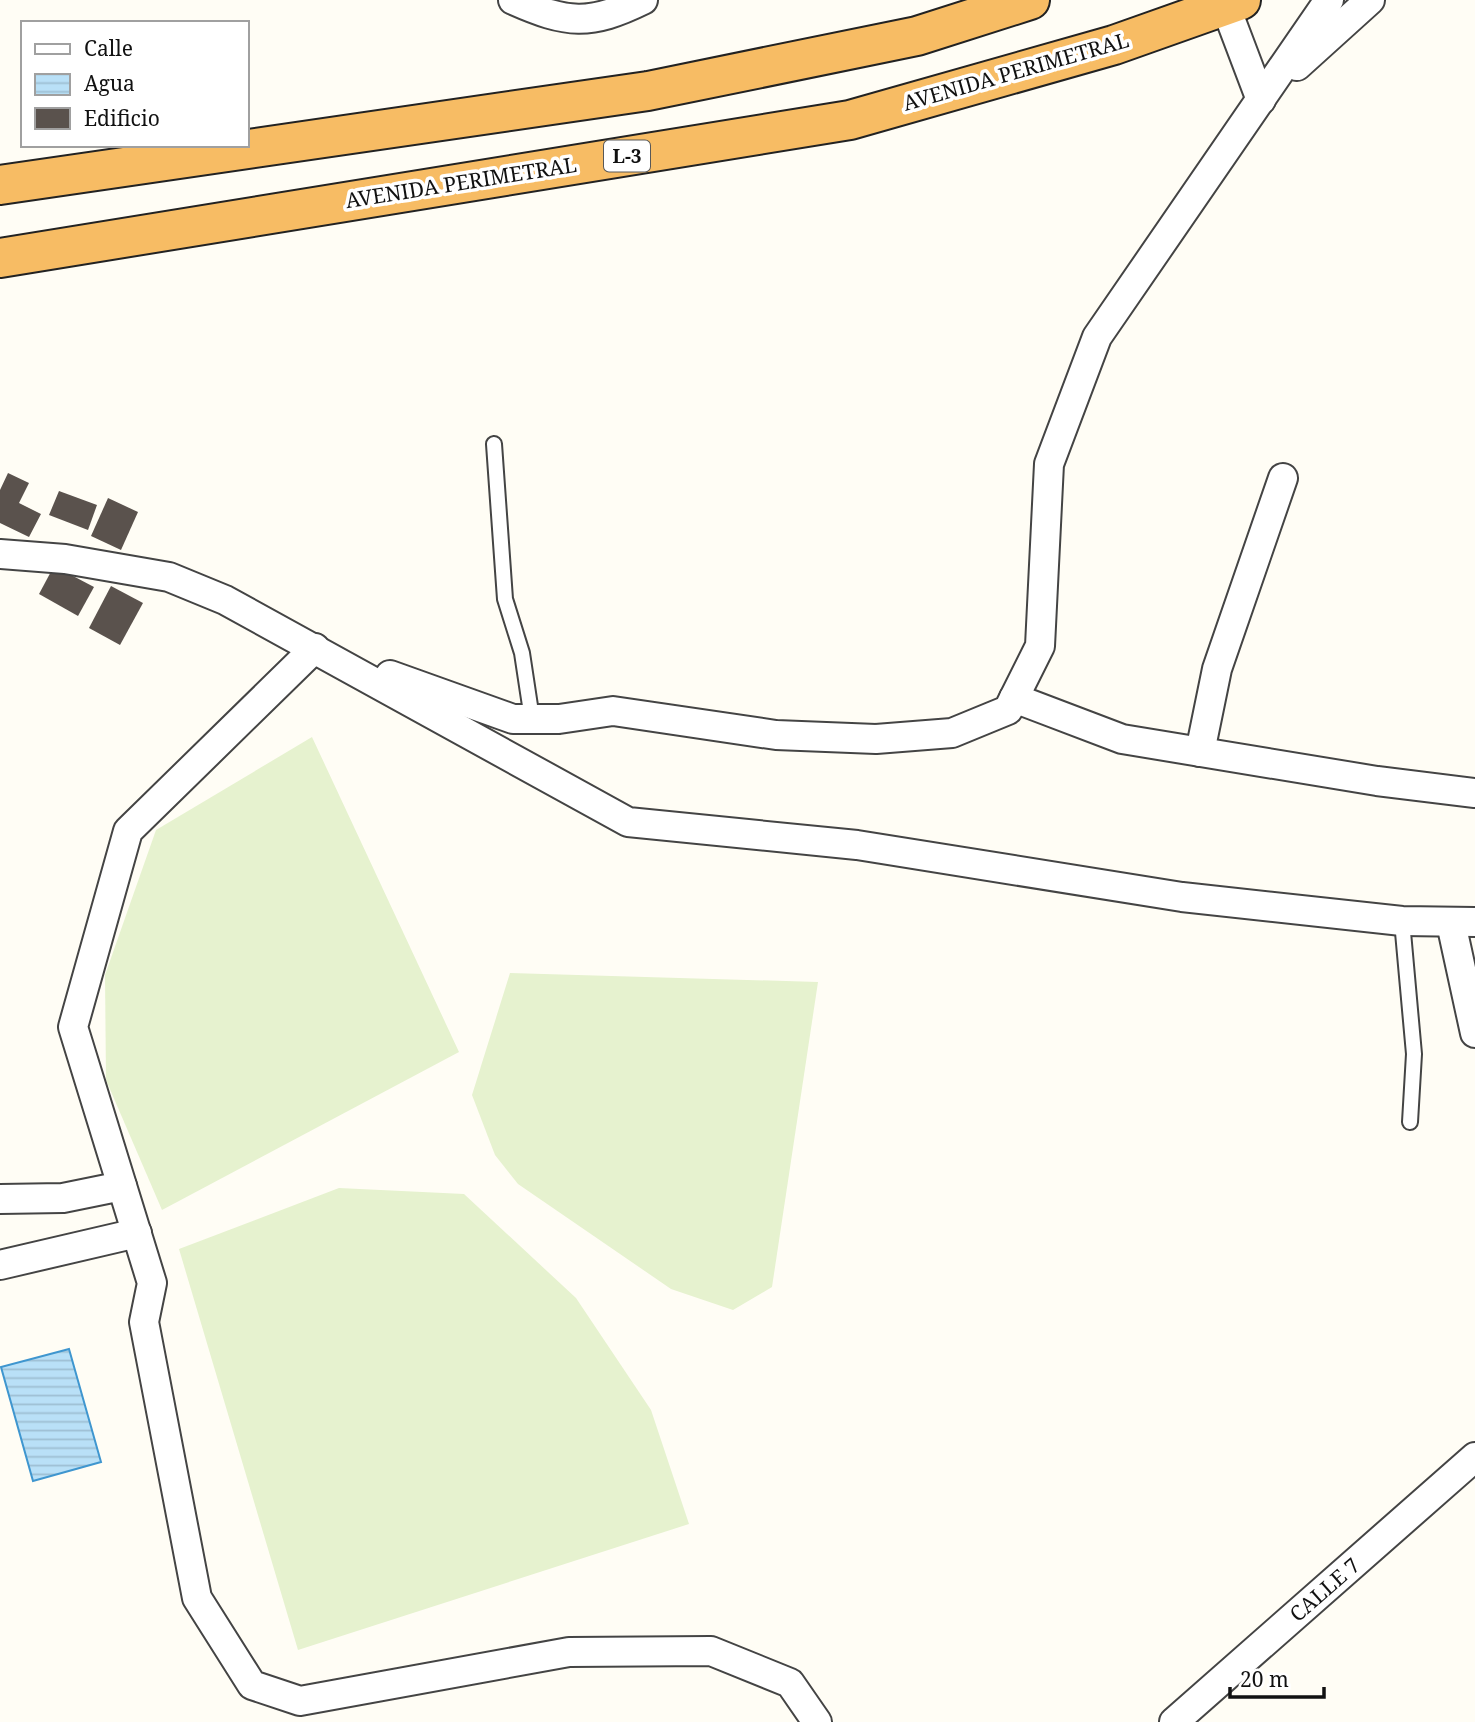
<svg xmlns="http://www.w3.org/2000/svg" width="1475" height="1722" viewBox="0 0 1475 1722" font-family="'Noto Serif',serif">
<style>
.pitch{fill:#e6f2cf}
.water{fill:url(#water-rules);stroke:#3f96cf;stroke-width:2}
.building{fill:#5a524d}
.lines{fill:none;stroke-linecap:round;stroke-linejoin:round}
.service-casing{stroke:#444;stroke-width:18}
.minor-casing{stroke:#444;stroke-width:32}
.trunk-casing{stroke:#222;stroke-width:42}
.service{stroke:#fff;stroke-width:14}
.minor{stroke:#fff;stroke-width:28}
.trunk{stroke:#f7bc64;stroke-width:38}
.labels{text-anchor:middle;stroke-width:7;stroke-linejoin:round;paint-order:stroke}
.shield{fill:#fff;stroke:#585858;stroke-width:2}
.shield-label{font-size:19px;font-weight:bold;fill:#111}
.street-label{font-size:21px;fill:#111;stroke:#fff}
</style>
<defs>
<pattern id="water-rules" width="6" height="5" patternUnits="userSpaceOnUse" patternTransform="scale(1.75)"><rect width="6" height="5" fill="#b9e0f7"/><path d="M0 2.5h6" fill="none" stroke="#9ebfd3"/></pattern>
</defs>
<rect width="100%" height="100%" fill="#fffdf5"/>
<!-- pitch -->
<g class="pitch">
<polygon points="312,737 459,1052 162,1210 106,1080 105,975 156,830"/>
<polygon points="510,973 818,982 772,1287 733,1310 671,1289 518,1184 495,1155 472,1095"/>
<polygon points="339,1188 464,1194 576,1298 651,1410 689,1524 298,1650 179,1249"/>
</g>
<!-- water -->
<polygon class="water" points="69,1349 101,1462 33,1481 1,1367"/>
<!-- building -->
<g class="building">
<polygon points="8,473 29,483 19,503 41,514 29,537 0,523 0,490"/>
<polygon points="59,491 97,505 88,530 49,515"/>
<polygon points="108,498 138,512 121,550 91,536"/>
<polygon points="54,566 94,587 78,616 39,594"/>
<polygon points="111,586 143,603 120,645 89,628"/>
</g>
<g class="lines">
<defs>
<g id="service">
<polyline points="494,444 505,599 522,653 532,719"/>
<polyline points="1402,921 1414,1054 1410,1122"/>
</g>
<g id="minor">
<path d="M513 0C567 24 590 26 643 0"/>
<polyline points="1225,5 1261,100"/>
<polyline points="1297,66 1370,0"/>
<polyline points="0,554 65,559 169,577 225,600 628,822 857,845 1182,897 1402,921 1475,922"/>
<polyline points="315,648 128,831 73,1027 152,1283 144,1322 197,1598 252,1685 300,1701 569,1652 711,1651 790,1683 817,1722"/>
<polyline points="390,675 513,719 559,719 613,711 776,735 876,739 952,733 1008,710 1040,646 1049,464 1097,337 1329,0"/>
<polyline points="1014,698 1122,739 1377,781 1475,793"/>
<polyline points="1200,752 1217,669 1283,478"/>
<polyline points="1451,923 1475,1033"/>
<polyline points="0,1199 63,1198 122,1186"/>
<polyline points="0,1265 137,1233"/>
<polyline points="1174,1722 1475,1457"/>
</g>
<g id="trunk">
<polyline points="0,185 648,91 917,36 1030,0"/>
<polyline points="0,258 850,120 1114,45 1241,0"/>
</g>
</defs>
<!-- service casing -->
<use href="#service" class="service-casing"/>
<!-- minor casing -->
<use href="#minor" class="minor-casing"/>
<!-- trunk casing -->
<use href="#trunk" class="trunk-casing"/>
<!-- service -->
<use href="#service" class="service"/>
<!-- minor -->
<use href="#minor" class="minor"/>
<!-- trunk -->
<use href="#trunk" class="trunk"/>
</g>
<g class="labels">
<!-- shield labels -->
<rect class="shield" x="604" y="140.5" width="46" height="31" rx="5"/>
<g class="shield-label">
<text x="627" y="163">L-3</text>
</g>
<!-- street labels -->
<g class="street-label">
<text transform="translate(1016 72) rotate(-16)" y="7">AVENIDA PERIMETRAL</text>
<text transform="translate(461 183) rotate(-9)" y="7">AVENIDA PERIMETRAL</text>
<text transform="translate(1325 1590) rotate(-41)" y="7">CALLE 7</text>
</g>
</g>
<!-- legend -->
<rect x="21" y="21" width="228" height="126" fill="#ffffff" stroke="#a0a0a0" stroke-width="2"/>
<rect x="35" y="44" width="35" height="10" fill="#ffffff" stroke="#a0a0a0" stroke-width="2"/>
<text x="84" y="56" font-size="21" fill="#111111">Calle</text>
<rect x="35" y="74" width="35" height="21" fill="url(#water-rules)" stroke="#a0a0a0" stroke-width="2"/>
<text x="84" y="91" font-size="21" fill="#111111">Agua</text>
<rect x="35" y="108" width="35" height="21" fill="#5a524d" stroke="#a0a0a0" stroke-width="2"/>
<text x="84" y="126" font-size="21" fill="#111111">Edificio</text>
<!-- scale -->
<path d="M1230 1687v10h94v-10" fill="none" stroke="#111111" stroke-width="3.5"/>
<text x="1240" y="1687" font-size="21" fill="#111111" stroke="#ffffff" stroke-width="5" paint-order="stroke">20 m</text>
</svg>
